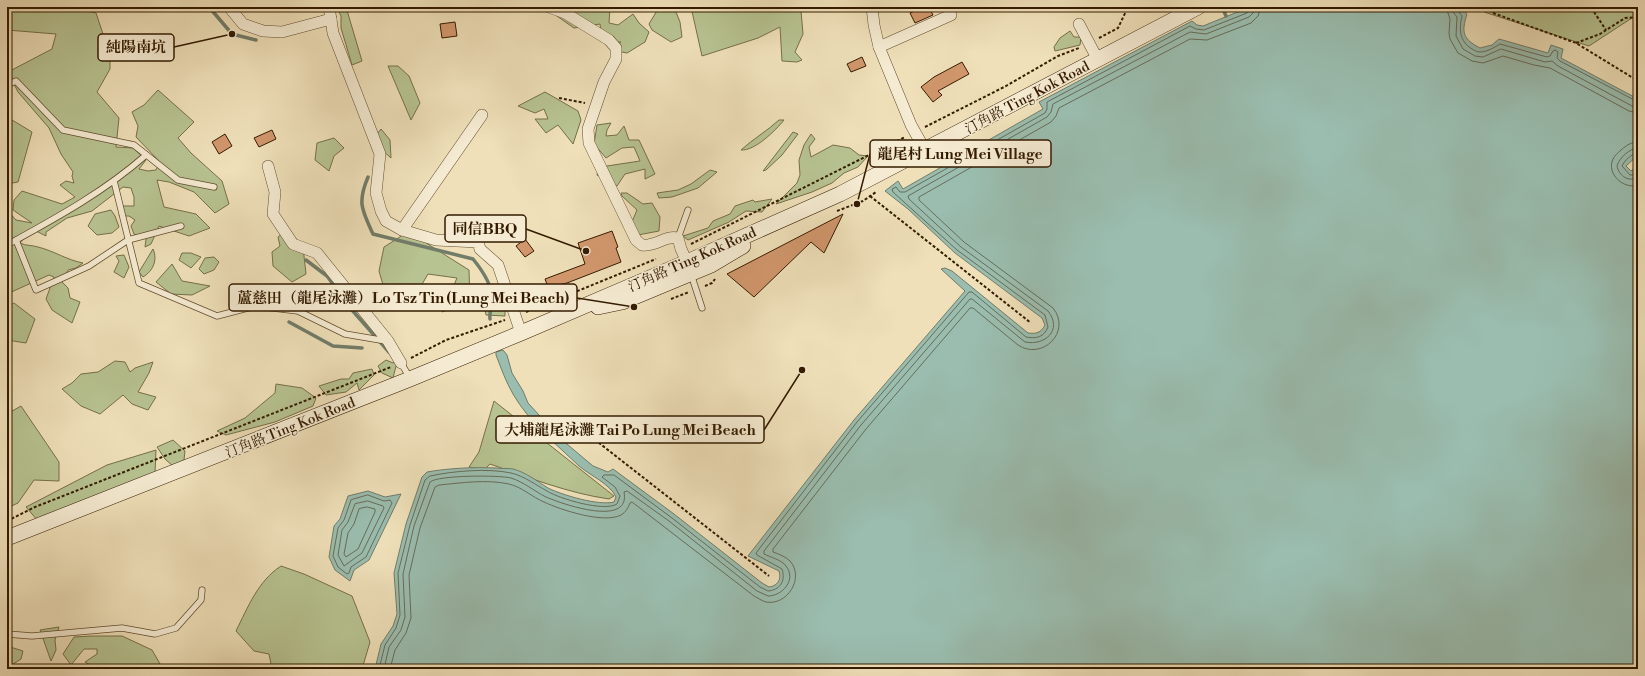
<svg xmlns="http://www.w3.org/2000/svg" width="1645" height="676" viewBox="0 0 1645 676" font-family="'Libre Bodoni','Noto Serif TC',serif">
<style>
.green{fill:#b7c391;stroke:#766f48}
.water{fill:#9abdaf;stroke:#717c69}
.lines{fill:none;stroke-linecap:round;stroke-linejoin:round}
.shore{stroke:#676c58;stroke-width:1}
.stream{stroke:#717c69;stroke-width:3.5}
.building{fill:#d2976d;stroke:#341b00}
.service-casing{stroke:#634c2e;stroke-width:7}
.minor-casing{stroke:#634c2e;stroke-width:12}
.secondary-casing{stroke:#341b00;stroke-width:16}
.path{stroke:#341b00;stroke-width:2;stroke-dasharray:3 2;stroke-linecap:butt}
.service{stroke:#f5ebd2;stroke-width:5.5}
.minor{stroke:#f5ebd2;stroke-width:11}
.secondary{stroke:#f5ebd2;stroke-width:15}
.labels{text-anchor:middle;stroke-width:3;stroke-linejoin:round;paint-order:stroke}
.street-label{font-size:14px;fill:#341b00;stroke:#f5ebd2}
.leader{fill:none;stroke:#341b00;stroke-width:1.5}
.callout-dot{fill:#341b00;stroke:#f5ebd2;stroke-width:1.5}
.callout{fill:#f5ebd2;stroke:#341b00;stroke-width:1.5}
.callout-label{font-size:15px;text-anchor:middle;font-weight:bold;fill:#341b00}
</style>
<rect width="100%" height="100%" fill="#efe0b9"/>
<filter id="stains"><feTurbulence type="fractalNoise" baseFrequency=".005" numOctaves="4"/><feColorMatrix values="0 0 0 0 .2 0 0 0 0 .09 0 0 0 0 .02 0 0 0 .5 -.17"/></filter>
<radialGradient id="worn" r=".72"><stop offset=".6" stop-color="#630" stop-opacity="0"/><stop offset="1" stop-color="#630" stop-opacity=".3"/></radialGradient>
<!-- green -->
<g class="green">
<path d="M7 7H69L96 13 110 55V69L97 92 119 118 116 147 133 148 146 160 139 169 148 171 156 170 160 162 136 137 138 126 132 112 144 105 158 90 194 122 178 138 191 153 222 181 229 204 215 213 194 192 169 182 157 180 164 207 196 214 210 228 189 236 159 226 151 244 145 247 146 239 134 234 131 226 135 220 129 216H119L123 206H134V197L131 188 123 187 92 211 67 218 46 232V236L32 229 20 243C26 246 32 245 38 247 54 251 67 260 83 263L76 268 68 270 62 282 68 288 70 298 80 302 72 323 52 310 46 299 54 277 49 275 7 294V210L16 220 32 223 13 210 14 200 22 191 62 204 75 197 60 185 66 181 74 183 72 176 73 172 61 154 49 128 18 92 8 72 52 49 56 34 7 30Z"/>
<polygon points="337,7 346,7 362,61 352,65 341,28 341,16"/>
<polygon points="544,7 610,7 609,23 618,25 633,14 639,23 649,32 645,42 627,53 611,50 621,42 602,41 600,24 574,28"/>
<polygon points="669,7 674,7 680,22 682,37 671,42 652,30 649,24 658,9"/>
<polygon points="691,7 814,7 801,11 803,34 795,52 802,60 797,62 782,61 780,27 758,38 702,56"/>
<polygon points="1479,7 1638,7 1638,14 1589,46 1484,12"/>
<polygon points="1070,31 1074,37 1081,37 1080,45 1055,51 1054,47 1060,38"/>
<polygon points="388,66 398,66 409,76 420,103 411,120"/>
<polygon points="545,92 578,111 581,120 573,144 558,125 546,133 535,119 548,119 544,109 535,113 518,106"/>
<polygon points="7,117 32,132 18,182 7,184"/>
<path d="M779 120H784C776 130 755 151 741 150 753 139 767 131 779 120Z"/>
<polygon points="611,123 607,130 606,136 617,135 624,126 629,140 639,140 655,174 645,179 645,169 625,174 617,186 597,175 599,165 607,166 640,161 634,147 622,148 606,158 594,144 597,125"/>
<polygon points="381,129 390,140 391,158 383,151 377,134"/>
<polygon points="793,132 798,134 782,155 766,170 763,171"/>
<polygon points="811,134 815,139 809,147 811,157 833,145 850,148 859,155 868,156 858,167 844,173 832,183 812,192 776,204 797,183 800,175 799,160 804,145"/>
<polygon points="334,138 344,148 334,156 329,171 315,160 317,143"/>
<polygon points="710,170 717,172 698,188 672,197 659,198 657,193 678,190 691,184"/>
<polygon points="621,193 627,193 643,204 652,203 660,217 659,231 638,235 631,224 637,210 622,196"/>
<polygon points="772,199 762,212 746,211 729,222 688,240 683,236 708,228 713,221 730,214 735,206 753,200 755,202"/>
<polygon points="111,210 115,216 119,227 112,233 97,235 88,226 95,214"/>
<polygon points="288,229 303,247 306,274 292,282 273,266 272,252 280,246 278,237"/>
<polygon points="403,235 423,241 469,270 470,302 442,312 457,278 428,274 414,298 390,309 379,271 384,247"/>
<path d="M153 249C158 260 153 271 143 277L139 272Z"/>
<polygon points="182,253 191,253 201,257 191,268 179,260"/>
<polygon points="124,255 129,267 124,278 114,272 119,261 116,256"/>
<polygon points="214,257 219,262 214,270 204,274 199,269 205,258"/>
<polygon points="172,264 182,281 210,286 192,295 171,294 156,282"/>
<polygon points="498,292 505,297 505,316 486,315 484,303 496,300"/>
<polygon points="14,303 35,319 26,343 7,340 7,307"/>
<polygon points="400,357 404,364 396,366 393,378 382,373 378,366 386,360 393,363"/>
<polygon points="115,361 125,362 130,372 135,368 153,362 149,373 138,392 156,397 148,410 132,404 123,395 100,414 81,406 62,389 72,383 81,374 98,372"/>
<polygon points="372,369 374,375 359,390 357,383 346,392 326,395 319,386 341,379 349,379 353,373"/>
<polygon points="276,384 302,388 316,398 313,406 275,422 226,435 217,431 245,418 275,393"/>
<path d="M494 401 614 496 609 499C568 493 530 478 490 464L484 470 469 467 479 452Z"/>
<polygon points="21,406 59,462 59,481 34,480 18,503 7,508 7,414"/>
<polygon points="173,440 185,451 184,460 174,467 165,459 157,447"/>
<polygon points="156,450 155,473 38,521 26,507 107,465"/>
<path d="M281 566 304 574 352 596 370 642 362 669H272L269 654 254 651 236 631C248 607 258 581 281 566Z"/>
<polygon points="59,627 55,640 56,650 51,661 40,630"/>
<polygon points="92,636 122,636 152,650 163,669 98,669 85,662 97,654 97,649 84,649 71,665 63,654 74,637"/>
<polygon points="7,646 23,651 21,659 7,668"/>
</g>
<!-- water -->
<g class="water">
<path d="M1250 7H1460L1467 14C1461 33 1463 39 1480 48L1492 45 1499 39 1548 53 1551 45 1563 49 1561 58 1638 99V155L1626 166 1631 171 1638 165V669H375L381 644 393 626 397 614 394 573 406 524 422 477 427 472C450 468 474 467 497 468 502 469 508 468 513 469 525 472 537 481 548 488 562 495 599 506 614 502L616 497C610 484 591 476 579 466 556 444 529 422 513 394 506 382 501 368 496 355V352L503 350 507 355 512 373 523 391 528 403 561 439 593 466 608 472 613 469 674 514 762 583 769 587C777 586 782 580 779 571L748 556 854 420 965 291 941 269 945 268 952 271 1028 333C1036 334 1041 333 1045 325L1042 318 955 253 908 209 885 191 898 181 903 189 1043 109 1039 102 1192 21 1197 25 1203 26Z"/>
<polygon points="368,491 385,497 401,494 369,560 354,570 350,581 335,570 329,557 334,526 340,519 348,496"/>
</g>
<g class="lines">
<!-- shore -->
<g class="shore">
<polyline points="1446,7 1450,19 1449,33 1450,39 1458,53 1472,61 1483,63 1503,56 1534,65 1550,68 1629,111 1638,113"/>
<polyline points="1452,7 1453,12 1457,17 1456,36 1463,49 1475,56 1483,57 1501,49 1545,62 1552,61 1558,66 1632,106 1638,107"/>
<path d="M1457 7 1458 11 1462 16C1459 29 1459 41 1472 49 1474 50 1477 52 1480 52 1487 52 1495 47 1500 44L1547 57 1550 56 1553 51 1555 50 1558 52 1557 58 1560 61 1638 102"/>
<path d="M1638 142C1631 142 1627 145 1621 150 1618 153 1615 155 1613 159 1606 174 1624 190 1638 185"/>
<path d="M1638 148C1630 148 1619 158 1617 166 1619 176 1629 183 1638 177"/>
<path d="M1638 153C1632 153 1624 161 1622 166L1630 175H1633L1638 171"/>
<polygon points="368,495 384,501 390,500 392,503 366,557 351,567 349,573 347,574 338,567 333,556 338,528 344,520 351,500"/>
<polygon points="368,501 383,506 384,508 362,553 344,566 338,555 342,530 348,522 355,504"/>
<polygon points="367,507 375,509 375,512 358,549 346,557 344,554 348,533 354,524 359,509"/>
<path d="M379 669 385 645 396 628 400 615 398 573 410 525 425 480 430 476C453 471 488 468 511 473 524 476 536 485 547 491 560 499 604 512 617 504L620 496 615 487 602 477 604 475H614L672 518 760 587 768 591C780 590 786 581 782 569L757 555 756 553 857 422 969 292H972L1026 337C1037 339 1044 337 1048 327L1045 315 957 250 893 192 892 189 896 187 900 192H905L1045 113 1047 109V102L1190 26 1196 29 1204 30 1247 13 1250 7"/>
<path d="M384 669 389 647 401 630 405 617 403 574 414 526 430 482C438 475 499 475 511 478 524 482 534 491 546 497 562 504 631 528 624 492L627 491 669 521 757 591 768 596C782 596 797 580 786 566 782 560 770 557 764 554V551L861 425 970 299H972L1025 342C1045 346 1063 330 1048 311L961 247 909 199 908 196 1047 117 1051 112 1053 104 1190 32 1206 34 1249 17 1253 13 1255 7"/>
<path d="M390 669 395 650 406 633 411 618 409 575 420 528 435 487 439 485C461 483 486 479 509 484 522 487 532 497 544 502 561 510 604 524 621 515 626 512 628 508 630 503L632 502 754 596C758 598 762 601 766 602 787 606 805 578 790 561 786 557 779 554 773 552V549L866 429 970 308H973L1018 345C1042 361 1072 332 1053 308L964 242 919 200V197L1051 122 1056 116 1059 108 1190 39 1207 40 1251 23 1258 16 1261 7"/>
</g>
<!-- stream -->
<g class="stream">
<polyline points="209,7 232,34 256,40"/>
<polyline points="1223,9 1226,16"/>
<path d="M368 177C357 203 362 210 373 234L473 259C482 270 493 285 492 300 492 307 489 313 490 319"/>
<polyline points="306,260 327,276 352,310 389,352"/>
<polyline points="289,322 333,346 362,348"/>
</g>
</g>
<!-- building -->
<g class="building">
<polygon points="924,7 929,7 933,15 915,23 910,13"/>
<polygon points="455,22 457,36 442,38 440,24"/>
<polygon points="862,57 866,66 851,72 847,64"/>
<polygon points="962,62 969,74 938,91 942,95 933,102 921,87 934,77"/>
<polygon points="272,130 276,139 259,147 254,138"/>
<polygon points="225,134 232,146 219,154 212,142"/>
<polygon points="843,214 824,253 811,242 754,297 727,274"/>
<polygon points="612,231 618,247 616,248 621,262 567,283 548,287 545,279 585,264 578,243"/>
<polygon points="525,239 534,251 525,257 516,246"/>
</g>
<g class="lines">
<defs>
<g id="service">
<polyline points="7,85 16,81 63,130 134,145 178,180 214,187"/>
<polyline points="114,181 139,283 217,316 256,306 298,311 345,334 386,341"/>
<polyline points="678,238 688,210"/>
<polyline points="16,240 36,290 89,266 128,240 181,226"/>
<path d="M7 245C56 218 104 192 146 155"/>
<polyline points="691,274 702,308"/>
<polyline points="401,363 410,378"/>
<polyline points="7,634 32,636 122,628 155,634 176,628 201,600 202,590"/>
</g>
<g id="minor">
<polyline points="229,7 243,24 263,31 282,32 331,19"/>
<polyline points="329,7 333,33 380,154 376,193 381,211 386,221 402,230 436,240 478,242 480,249 498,265 521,333"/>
<path d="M549 7 565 13 609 40 616 48V59L604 82 588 129 589 143 636 240 642 245C656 247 665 235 678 238L681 249 687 262"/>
<polyline points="872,7 874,25 879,47 911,125 925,150"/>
<polyline points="1079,24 1098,60"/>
<polyline points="879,47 951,15"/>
<polyline points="268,166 275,192 273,214 293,244 317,253 388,341 401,363"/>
<polyline points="402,230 482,115"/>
</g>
<g id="secondary">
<polyline points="598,307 622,302 711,265 743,246"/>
<polyline points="7,538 410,379 521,333 687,262 840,194 1198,7"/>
</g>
</defs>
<!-- service casing -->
<use href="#service" class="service-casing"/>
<!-- minor casing -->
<use href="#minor" class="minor-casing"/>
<!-- secondary casing -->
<use href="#secondary" class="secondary-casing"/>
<!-- path -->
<g class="path">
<polyline points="1485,7 1493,13 1576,43 1638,81"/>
<polyline points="1594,7 1594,12 1606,30"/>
<polyline points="1493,13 1496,7"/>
<polyline points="1099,38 1118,28 1128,7"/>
<polyline points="1576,43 1600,34 1625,18 1638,17"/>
<polyline points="559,98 585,103"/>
<polyline points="925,127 1006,86 1058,56 1079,48"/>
<polyline points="870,196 1031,323"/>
<polyline points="837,211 863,201 876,192"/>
<polyline points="691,244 905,137"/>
<polyline points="705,286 712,283 715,279"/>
<polyline points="671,299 689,292"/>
<polyline points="526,312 656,259"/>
<polyline points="411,358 446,340 505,320"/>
<polyline points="571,421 769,576"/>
<polyline points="7,521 35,507 391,367"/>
</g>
<!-- service -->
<use href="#service" class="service"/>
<!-- minor -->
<use href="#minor" class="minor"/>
<!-- secondary -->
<use href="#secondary" class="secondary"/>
</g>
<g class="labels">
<!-- street labels -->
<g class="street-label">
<text transform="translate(1027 97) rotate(-28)" y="5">汀角路 Ting Kok Road</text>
<text transform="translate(692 259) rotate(-24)" y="5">汀角路 Ting Kok Road</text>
<text transform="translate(290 427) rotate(-22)" y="5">汀角路 Ting Kok Road</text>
</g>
</g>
<!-- callouts -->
<path class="leader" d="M232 34L174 47M857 204L870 154M586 251L526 229M634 307L577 298M802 370L764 430"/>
<g class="callout-dot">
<circle cx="232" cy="34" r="4"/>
<circle cx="857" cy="204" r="4"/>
<circle cx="586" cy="251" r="4"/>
<circle cx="634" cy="307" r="4"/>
<circle cx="802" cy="370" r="4"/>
</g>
<g class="callout">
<rect x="98" y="34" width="76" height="27" rx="4"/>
<rect x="870" y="140" width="181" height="27" rx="4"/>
<rect x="445" y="215" width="81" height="27" rx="4"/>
<rect x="229" y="284" width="348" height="27" rx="4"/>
<rect x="496" y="416" width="268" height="27" rx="4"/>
</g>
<g class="callout-label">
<text x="136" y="52">純陽南坑</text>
<text x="960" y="159">龍尾村 Lung Mei Village</text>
<text x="485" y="234">同信BBQ</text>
<text x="403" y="303">蘆慈田（龍尾泳灘）Lo Tsz Tin (Lung Mei Beach)</text>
<text x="630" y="435">大埔龍尾泳灘 Tai Po Lung Mei Beach</text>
</g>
<!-- margin -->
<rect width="1645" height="676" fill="none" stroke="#efe0b9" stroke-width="24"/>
<rect x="8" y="8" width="1629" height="660" fill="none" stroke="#341b00" stroke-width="2"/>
<rect x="12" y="12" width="1621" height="652" fill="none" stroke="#341b00"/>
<rect width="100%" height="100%" filter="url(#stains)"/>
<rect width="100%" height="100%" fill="url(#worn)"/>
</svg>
